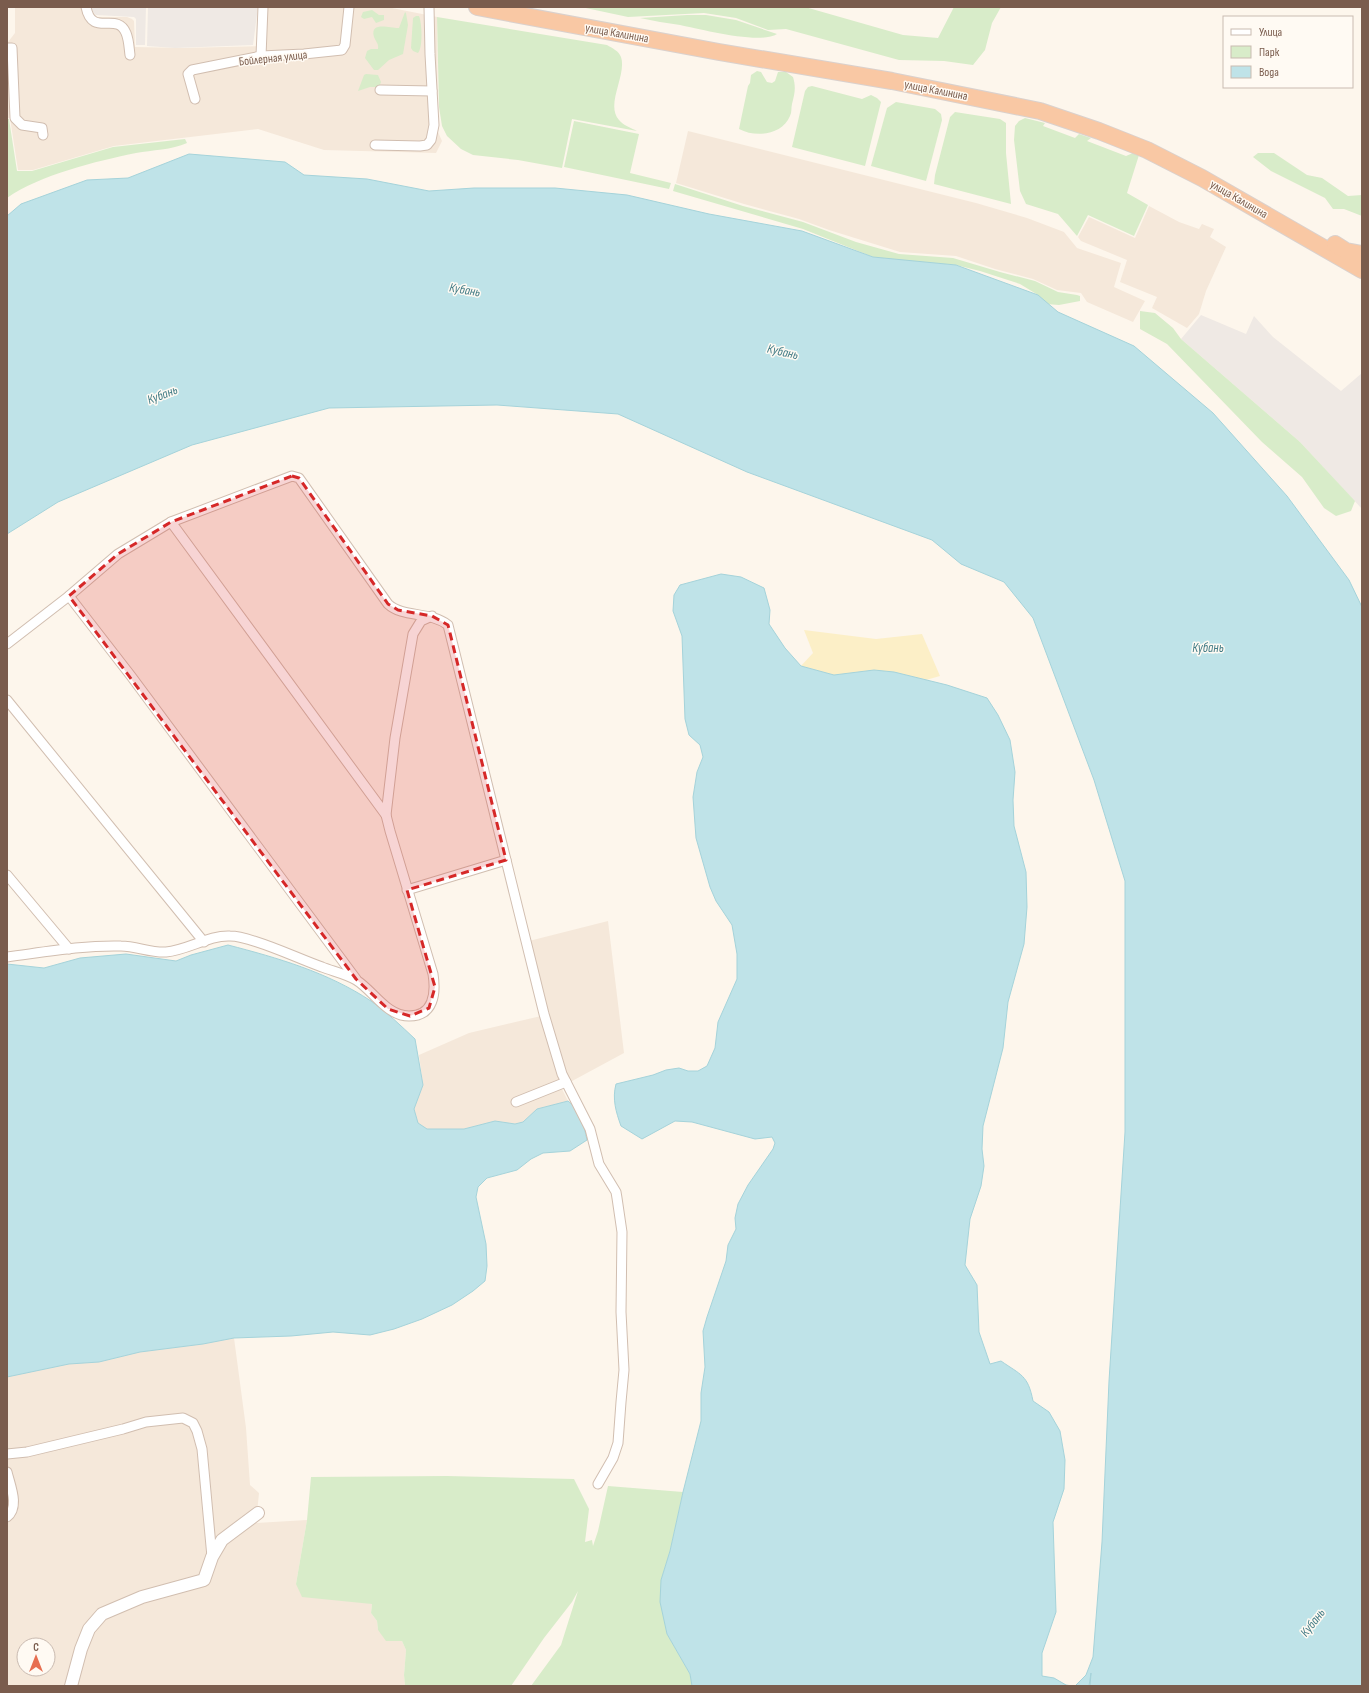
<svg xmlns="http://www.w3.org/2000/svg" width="1369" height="1693" viewBox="0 0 1369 1693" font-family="'Sofia Sans Condensed',sans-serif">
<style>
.residential{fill:#f5e8da;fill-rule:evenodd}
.industrial{fill:#efe9e4}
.green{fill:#d8ecc9}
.sand{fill:#fcefc7}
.water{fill:#bfe3e8;stroke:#a5d3da}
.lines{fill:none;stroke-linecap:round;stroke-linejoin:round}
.minor-casing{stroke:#d1beb0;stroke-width:11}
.tertiary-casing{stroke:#d1beb0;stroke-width:14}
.trunk-casing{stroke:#dad1cd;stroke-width:18}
.minor{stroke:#fff;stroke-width:9}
.tertiary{stroke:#fff;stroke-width:12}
.trunk{stroke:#f9c8a4;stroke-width:16}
.marked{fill:#d62828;fill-opacity:0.2;stroke:#d62828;stroke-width:3;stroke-dasharray:8 5;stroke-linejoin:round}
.labels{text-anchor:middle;stroke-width:3;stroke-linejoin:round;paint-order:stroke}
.street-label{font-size:12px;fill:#7a5c4d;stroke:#fffaf3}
.water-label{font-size:13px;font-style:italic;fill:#437c86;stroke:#fffaf3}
</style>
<rect width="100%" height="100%" fill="#fdf6ec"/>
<!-- residential -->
<g class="residential">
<polygon points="15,7 89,7 89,10 96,17 127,17 132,19 134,21 135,47 183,48 263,46 266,7 387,7 437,17 438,132 442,141 436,153 324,150 258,129 114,146 33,170 18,170 10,118 7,118 8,42 15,33"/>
<polygon points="688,131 976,203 1027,218 1064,232 1077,248 1121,263 1114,287 1145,301 1133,322 1087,302 1081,293 1057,290 1033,279 995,269 956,256 900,252 829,230 799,219 744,204 676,183"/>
<polygon points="1149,206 1179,222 1199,229 1202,224 1214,229 1210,237 1226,247 1206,291 1199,314 1187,328 1152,308 1157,297 1120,282 1127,260 1081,241 1078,237 1089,217 1135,238"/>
<polygon points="608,921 624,1053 561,1087 568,1101 537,1109 523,1122 515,1124 495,1121 464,1129 427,1129 418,1123 414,1109 423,1085 419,1055 469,1033 541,1016 525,942"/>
<path d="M234 1338 246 1428 250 1485 259 1493 256 1523 307 1520 296 1584 372 1604 371 1613 377 1621 378 1630 402 1641 406 1650 404 1675 405 1686H7V1377L69 1364 99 1362 140 1352 203 1344ZM24 1645H48V1669H24Z"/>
</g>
<!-- industrial -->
<g class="industrial">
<polygon points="91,7 146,7 145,45 136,45 136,19 134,17 96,15 93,12"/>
<polygon points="148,7 258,7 253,45 175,48 147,46"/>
<polygon points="1201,315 1246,334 1254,316 1273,337 1341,391 1362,373 1362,509 1300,442 1181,339"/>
</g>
<!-- green -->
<g class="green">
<polygon points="581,7 805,7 903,35 938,38 954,7 1001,7 992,23 985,50 973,65 944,61 899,60 786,29 768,30 736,18 704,13 628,17"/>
<polygon points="372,10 379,15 384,15 384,20 376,23 372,17 364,19 361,17 363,12"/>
<path d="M405 12 406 13 408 25 403 54 389 60 378 70H374L365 58 367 51 371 49H378C379 44 376 42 374 37 369 20 393 29 399 28Z"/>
<path d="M687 15H706L736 20 777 34C760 45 700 29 680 25 667 23 653 21 640 18Z"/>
<path d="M416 16H419C422 23 423 47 418 53L413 51 411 48 413 18Z"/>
<path d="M437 17 607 45C612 48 619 51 621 57 627 75 605 105 619 120 623 125 631 128 637 131L572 119 562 168 518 160 473 155 461 149 447 136 442 126 439 107Z"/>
<path d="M757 71 761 72 767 82 772 83 775 81 778 72H786L793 77C796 87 795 93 792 104 791 108 792 112 790 116 782 135 756 138 739 129L748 86 750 83 751 75Z"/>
<polygon points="366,74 378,75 381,82 379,87 370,87 358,91 364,75"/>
<polygon points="812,86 862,99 871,95 877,98 881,102 865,166 792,147 805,91 808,87"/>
<polygon points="896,102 935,109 941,114 942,120 926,181 871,166 887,108"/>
<polygon points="955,112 1000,119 1006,123 1006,153 1011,204 934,184 935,175 950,117"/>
<polygon points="1025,118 1045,123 1043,126 1075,138 1079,134 1091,138 1087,141 1126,156 1133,153 1139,155 1127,193 1148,205 1134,236 1088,215 1077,236 1058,214 1026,204 1020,191 1014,140 1015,126 1019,121"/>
<path d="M7 119H9L17 171H32L113 147 185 139 187 143C172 150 152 150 136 153 97 161 39 175 7 198Z"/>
<polygon points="574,121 639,134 630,173 671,183 669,189 564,167"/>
<polygon points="1258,153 1274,153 1307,175 1322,178 1348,196 1362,195 1362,216 1344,209 1333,209 1325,198 1271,171 1253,157"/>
<polygon points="675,184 743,206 803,222 856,242 899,254 953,258 1000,272 1035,281 1058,292 1077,295 1080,296 1080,301 1059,305 1046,304 1038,295 1020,284 980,271 956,265 907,261 873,257 803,229 673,191"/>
<polygon points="1140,311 1155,313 1173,328 1181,339 1300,442 1355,501 1351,511 1336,516 1324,508 1302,477 1262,442 1167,344 1140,329"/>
<polygon points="447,1476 574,1479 589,1509 585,1542 592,1540 593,1546 598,1531 608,1486 683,1492 670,1551 661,1580 667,1634 690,1674 692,1686 531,1686 561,1645 578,1591 572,1602 544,1638 511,1686 405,1686 404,1675 406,1650 402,1641 386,1641 378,1630 377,1621 371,1613 372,1604 302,1597 296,1584 307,1520 311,1477"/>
</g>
<!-- sand -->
<polygon class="sand" points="804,630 876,639 922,634 940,676 926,680 894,672 874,670 834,675 801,666 813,653"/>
<!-- water -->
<g class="water">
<polygon points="189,154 285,162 304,175 367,179 429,191 474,188 555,188 627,195 709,214 802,231 873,257 956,265 1038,295 1058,312 1134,346 1213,413 1287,496 1349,580 1362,607 1362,1686 1090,1686 1091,1673 1089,1686 1075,1686 1086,1675 1093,1657 1102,1542 1109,1381 1125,1132 1125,881 1094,780 1033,618 1004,582 961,564 932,540 747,472 618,414 497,405 329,408 192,445 58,502 7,534 7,216 21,204 87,180 128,178"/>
<path d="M721 574 741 577 764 588 770 610 769 624 785 648 801 666 834 675 874 670 894 672 947 685 987 698 998 715 1010 740 1015 772 1013 800 1014 826 1026 872 1027 907 1024 944 1008 1002 1003 1048 983 1126 982 1149 984 1166 981 1186 970 1219 965 1265 977 1285 979 1332 990 1364 1001 1361C1021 1375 1028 1375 1033 1401L1049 1412 1060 1431 1065 1460 1064 1489 1053 1522 1056 1612 1042 1653V1676L1054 1678 1066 1685 1072 1686H692L690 1674 667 1634 660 1602 661 1580 670 1551 683 1492 701 1421V1393L705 1367 703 1331 707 1317 726 1261 728 1245 736 1229 735 1218 738 1204 748 1185 773 1149 775 1143 772 1137 755 1139 692 1122 675 1121 642 1139 621 1126C616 1112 612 1099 616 1084L653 1075 666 1070 679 1068 688 1071H698L707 1066 715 1048 718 1022 737 979V954L732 925 716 901 710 887 696 838 693 797 697 772 703 757 700 745 689 735 685 719 682 636 673 611 674 595 680 585Z"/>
<path d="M228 945C278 958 327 972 371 1001 387 1012 401 1026 415 1039L423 1085 414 1109 418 1123 427 1129H464L495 1121 515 1124 523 1122 537 1109 568 1101C580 1110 584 1125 587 1140L570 1151 543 1153 531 1159 517 1170 487 1178 478 1187 476 1197 486 1244 487 1266 485 1281 473 1291 452 1305 422 1319 394 1329 370 1335 333 1332 291 1336 234 1338 203 1344 140 1352 99 1362 69 1364 7 1377V964L44 968 80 958 126 954 176 961 191 955Z"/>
</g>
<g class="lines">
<defs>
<g id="minor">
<path d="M86 7C92 38 117 11 126 33 129 40 129 48 130 55"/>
<polyline points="7,48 12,48 15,118 22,125 42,128 43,135"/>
<polyline points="261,56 263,7"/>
<polyline points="380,90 432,91"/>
<polyline points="195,99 188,74 192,70 261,56 304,54 342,50 345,45 349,7"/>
<polyline points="375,145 420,146 427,145 431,140 434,125 430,54 429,7"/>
<polyline points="69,596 131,676 356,979"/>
<path d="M432 616 421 621 413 634 395 738 386 815 171 522 292 476 299 478 388 604C403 618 430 611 448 625L544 1014 562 1074 590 1129 599 1164 616 1192 617 1198 622 1232 621 1312 624 1370 621 1402 618 1443 613 1458 598 1484"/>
<polyline points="7,644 69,596 118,554 171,522"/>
<polyline points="7,700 204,942"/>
<polyline points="7,875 69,949"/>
<polyline points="407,890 506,860"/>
<path d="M7 957C45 952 83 945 121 946 136 946 151 953 166 952 188 950 209 935 230 936 239 936 248 939 257 942 279 949 300 959 322 967 332 971 346 974 356 980 373 990 386 1016 409 1016 434 1016 436 993 433 974L390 831 386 815"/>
<polyline points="516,1102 566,1082"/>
<polyline points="7,1454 27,1452 123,1429 146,1422 183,1418 193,1423 197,1431 202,1449 212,1557"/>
<path d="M7 1472C10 1485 20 1507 7 1517"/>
</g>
<polyline id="tertiary" points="71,1686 81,1649 89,1629 102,1614 142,1597 204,1580 212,1557 222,1540 258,1513"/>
<g id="trunk">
<polyline points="477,7 719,52 892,81 1040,111 1099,131 1147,150 1202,178 1362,270"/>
<polyline points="1335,244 1346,251 1362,254"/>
</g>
</defs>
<!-- minor casing -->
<use href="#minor" class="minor-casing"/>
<!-- tertiary casing -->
<use href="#tertiary" class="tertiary-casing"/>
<!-- trunk casing -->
<use href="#trunk" class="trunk-casing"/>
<!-- minor -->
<use href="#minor" class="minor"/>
<!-- tertiary -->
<use href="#tertiary" class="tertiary"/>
<!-- trunk -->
<use href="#trunk" class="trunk"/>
</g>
<!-- marked area -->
<path class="marked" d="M292 476 299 478 388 604 398 610 432 616 448 625 506 860 407 890 435 987 429 1008 410 1016 388 1009 356 979 69 596 118 554 171 522Z"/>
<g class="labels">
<!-- street labels -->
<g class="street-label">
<text transform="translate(617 33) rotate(10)" y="4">улица Калинина</text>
<text transform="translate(273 58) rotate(-6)" y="4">Бойлерная улица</text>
<text transform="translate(936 90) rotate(11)" y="4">улица Калинина</text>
<text transform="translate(1239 199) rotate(30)" y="4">улица Калинина</text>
</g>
<!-- water labels -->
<g class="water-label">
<text transform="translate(465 289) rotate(10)" y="5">Кубань</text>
<text transform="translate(783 351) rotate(13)" y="5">Кубань</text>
<text transform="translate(162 394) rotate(-21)" y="5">Кубань</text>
<text x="1208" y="652">Кубань</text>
<text transform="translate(1312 1622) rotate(-52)" y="5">Кубань</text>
</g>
</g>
<!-- border -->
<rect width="1369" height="1693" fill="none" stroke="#7a5c4d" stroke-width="16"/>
<!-- legend -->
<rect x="1223" y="16" width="130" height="72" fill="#fffaf3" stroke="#cabbb1"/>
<rect x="1231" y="29" width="20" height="6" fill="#ffffff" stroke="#cabbb1"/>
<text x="1259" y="36" font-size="12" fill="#7a5c4d">Улица</text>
<rect x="1231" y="46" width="20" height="12" fill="#d8ecc9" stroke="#cabbb1"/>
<text x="1259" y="56" font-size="12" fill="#7a5c4d">Парк</text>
<rect x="1231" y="66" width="20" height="12" fill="#bfe3e8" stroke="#cabbb1"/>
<text x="1259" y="76" font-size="12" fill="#7a5c4d">Вода</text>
<!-- north arrow -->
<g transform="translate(36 1657)"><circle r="19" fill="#fffaf3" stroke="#cabbb1"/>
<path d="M0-3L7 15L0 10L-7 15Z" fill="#e76f51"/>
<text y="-6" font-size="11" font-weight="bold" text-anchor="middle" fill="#7a5c4d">С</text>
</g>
</svg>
